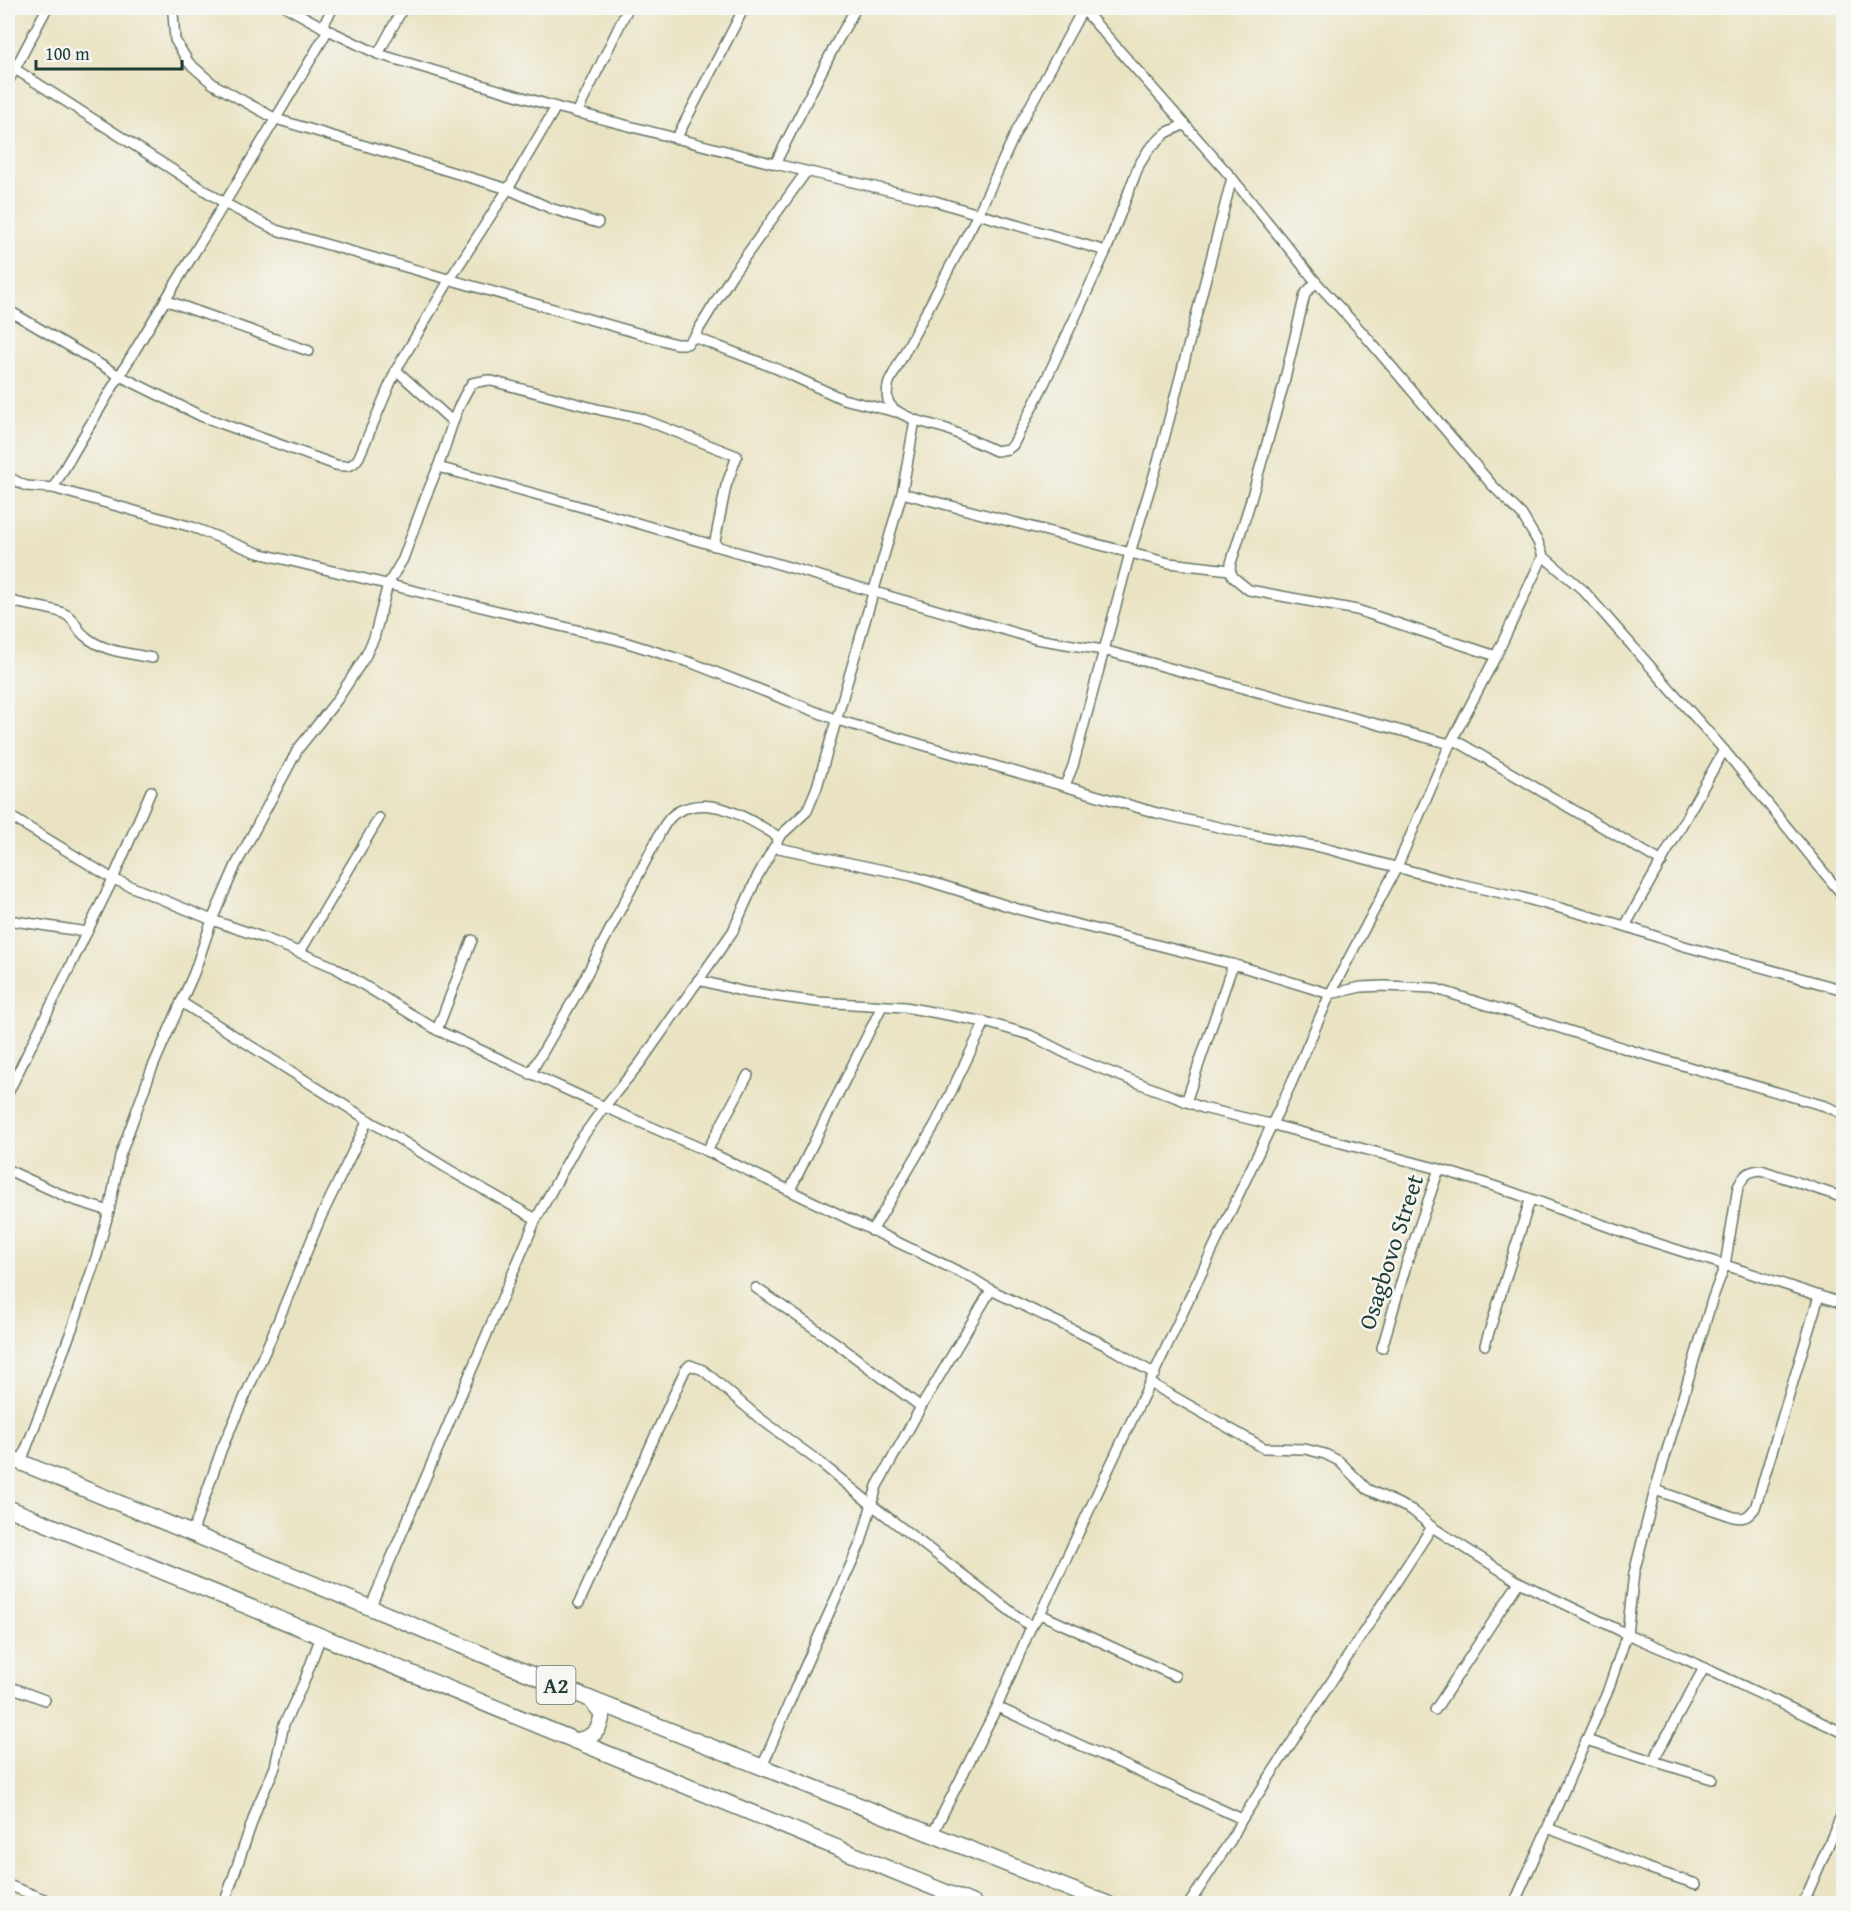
<svg xmlns="http://www.w3.org/2000/svg" width="1851" height="1911" viewBox="0 0 1851 1911" font-family="'Gentium Book Plus',serif">
<style>
.lines{fill:none;stroke-linecap:round;stroke-linejoin:round}
.minor-casing{stroke:#676;stroke-width:12}
.trunk-casing{stroke:#676;stroke-width:18}
.minor{stroke:#fff;stroke-width:9}
.trunk{stroke:#fff;stroke-width:15}
.labels{text-anchor:middle;stroke-width:5;stroke-linejoin:round;paint-order:stroke}
.shield{fill:#f6f6f2;stroke:#60746d;stroke-width:1.5}
.shield-label{font-size:22px;font-weight:bold;fill:#1f3d34}
.street-label{font-size:24px;fill:#1f3d34;stroke:#f6f6f2}
</style>
<rect width="100%" height="100%" fill="#f6f6f2"/>
<filter id="ink" filterUnits="userSpaceOnUse"><feTurbulence type="fractalNoise" baseFrequency=".0167" numOctaves="2"/><feDisplacementMap in="SourceGraphic" scale="12" xChannelSelector="R" yChannelSelector="G"/><feConvolveMatrix kernelMatrix="1 2 1 2 8 2 1 2 1" color-interpolation-filters="sRGB"/></filter>
<filter id="wash" filterUnits="userSpaceOnUse"><feTurbulence type="fractalNoise" baseFrequency=".008" numOctaves="4" result="noise"/><feDisplacementMap in="SourceGraphic" scale="24" xChannelSelector="R" yChannelSelector="G"/><feGaussianBlur stdDeviation="1.35" result="paint"/><feColorMatrix in="noise" values="0 0 0 0 0 0 0 0 0 0 0 0 0 0 0 0 0 1.4 0 .05"/><feComposite in="paint" operator="in"/></filter>
<g filter="url(#wash)">
<rect width="100%" height="100%" fill="#eae3c3"/>
</g>
<g filter="url(#ink)">
<g class="lines">
<defs>
<g id="minor">
<polyline points="176,8 173,13 175,40 189,63 213,84 276,119 508,189 550,208 598,223"/>
<polyline points="288,8 328,30 378,54 556,107"/>
<polyline points="322,27 333,8"/>
<polyline points="378,54 403,8"/>
<polyline points="15,69 226,204 276,230 676,344 687,344 694,337 732,275 806,172"/>
<polyline points="8,82 47,8"/>
<polyline points="577,113 628,8"/>
<polyline points="676,139 744,8"/>
<polyline points="775,164 834,47 856,8"/>
<polyline points="1316,282 1305,294 1283,387 1250,503 1231,563 1230,570 1233,577 1249,590 1357,610 1496,656"/>
<polyline points="165,300 309,351"/>
<path d="M8 310 118 375 201 416 336 465C347 467 353 467 359 457L396 370 450 279 508 189 556 107 775 164 935 201 978 214 1017 130 1083 9"/>
<polyline points="694,337 775,368 843,399 896,412"/>
<polyline points="396,370 453,422"/>
<polyline points="915,420 947,429 996,451 1008,449 1013,445 1044,384 1106,251 1139,165 1149,149 1166,133 1185,124"/>
<path d="M8 477 26 486 53 488C142 334 239 184 328 30"/>
<polyline points="53,488 192,527 258,553 618,640 692,663 837,720 1157,813 1253,835 1320,847 1456,883 1520,897 1625,926 1684,946 1844,990"/>
<polyline points="902,493 1169,563 1230,570"/>
<path d="M714 546 726 486 737 456 640 418 601 410 488 380 472 383C454 409 449 438 438 467L582 507 1036 639 1103 650 1450 744"/>
<polyline points="1543,556 1583,590 1724,750 1844,897"/>
<path d="M8 600C25 606 45 606 63 613 75 618 76 629 85 636 103 652 130 653 152 658"/>
<polyline points="1453,739 1662,862"/>
<polyline points="1065,785 1073,766 1130,553 1158,462 1232,178"/>
<polyline points="8,815 113,879 151,791"/>
<path d="M779 837 807 811 817 787 902 493 915 420C895 411 882 407 889 382L978 214 1106 251"/>
<polyline points="8,920 87,932"/>
<polyline points="1625,926 1724,750"/>
<polyline points="300,952 379,818"/>
<polyline points="698,980 745,992 818,1002 905,1007 985,1022 1030,1035 1079,1060 1203,1108 1270,1124 1439,1169 1500,1188 1640,1238 1725,1265 1713,1297 1655,1490 1634,1573 1627,1634 1607,1693 1514,1904"/>
<polyline points="181,1002 368,1120 321,1217 271,1338 222,1448 192,1534"/>
<polyline points="437,1030 472,940"/>
<path d="M530 1074 576 995 656 841C661 831 668 816 679 811 714 794 750 820 779 837L777 842"/>
<polyline points="8,1093 113,879 212,920 236,865 298,749 337,700 365,657 374,638 388,584 403,559 424,501 438,467"/>
<polyline points="1186,1102 1233,964"/>
<polyline points="368,1120 453,1172 536,1219"/>
<polyline points="707,1151 748,1075"/>
<polyline points="8,1170 71,1199 109,1211"/>
<polyline points="790,1190 882,1006"/>
<path d="M1844 1198 1761 1170C1748 1171 1744 1175 1738 1187L1725 1265 1844 1304"/>
<polyline points="872,1231 936,1123 985,1022"/>
<polyline points="756,1288 836,1343 921,1407"/>
<polyline points="991,1290 1105,1345 1155,1374"/>
<polyline points="1485,1345 1530,1200"/>
<polyline points="1382,1348 1407,1262 1439,1169"/>
<polyline points="1150,1383 1264,1448 1305,1449 1325,1454 1339,1461 1367,1489 1412,1510 1432,1527 1242,1819"/>
<polyline points="21,1462 72,1329 97,1255 109,1211 120,1156 151,1071 194,973 212,920 267,939 334,967 437,1030 591,1101 707,1151 972,1278 991,1290 921,1407 877,1486 861,1542 798,1682 762,1767"/>
<path d="M1655 1490 1734 1517C1745 1519 1748 1517 1755 1508L1819 1296"/>
<polyline points="1432,1527 1519,1582 1627,1634 1681,1657 1844,1733"/>
<polyline points="579,1603 685,1370 690,1365 703,1370 758,1417 822,1464 872,1505 1031,1627"/>
<polyline points="370,1608 536,1219 578,1143 604,1107 641,1062 733,931 758,875 774,847 912,876 1021,910 1243,967 1330,994 1361,987 1384,986 1433,988 1633,1051 1825,1106 1844,1114"/>
<polyline points="1040,1614 1175,1676"/>
<polyline points="8,1686 45,1700"/>
<polyline points="997,1707 1242,1819 1231,1840 1189,1904"/>
<polyline points="1435,1710 1519,1582"/>
<polyline points="1586,1740 1653,1761 1704,1668"/>
<polyline points="1653,1761 1712,1779"/>
<polyline points="1548,1828 1645,1867 1696,1884"/>
<polyline points="932,1835 997,1707 1031,1627 1040,1614 1291,1084 1330,994 1397,867 1450,744 1496,656 1543,556 1538,542 1522,515 1492,485 1363,333 1316,282 1232,178 1082,8"/>
<polyline points="8,1885 57,1904"/>
<polyline points="224,1904 258,1805 275,1767 284,1724 304,1682 321,1636"/>
<polyline points="1803,1904 1844,1809"/>
</g>
<g id="trunk">
<polyline points="8,1457 590,1699 1108,1904"/>
<polyline points="8,1508 974,1904"/>
<path d="M575 1741C591 1739 601 1731 602 1713L590 1699"/>
</g>
</defs>
<!-- minor casing -->
<use href="#minor" class="minor-casing"/>
<!-- trunk casing -->
<use href="#trunk" class="trunk-casing"/>
<!-- minor -->
<use href="#minor" class="minor"/>
<!-- trunk -->
<use href="#trunk" class="trunk"/>
</g>
</g>
<g class="labels">
<!-- shield labels -->
<rect class="shield" x="536.5" y="1666" width="39" height="38" rx="4.5"/>
<g class="shield-label">
<text x="556" y="1693">A2</text>
</g>
<!-- street labels -->
<g class="street-label">
<text transform="translate(1391 1252) rotate(-72)" y="8">Osagbovo Street</text>
</g>
</g>
<!-- margin -->
<rect width="1851" height="1911" fill="none" stroke="#f6f6f2" stroke-width="30"/>
<!-- scale -->
<path d="M36 60v9h146v-9" fill="none" stroke="#1f3d34" stroke-width="3"/>
<text x="45" y="60" font-size="18" fill="#1f3d34" stroke="#f6f6f2" stroke-width="4.5" paint-order="stroke">100 m</text>
</svg>
